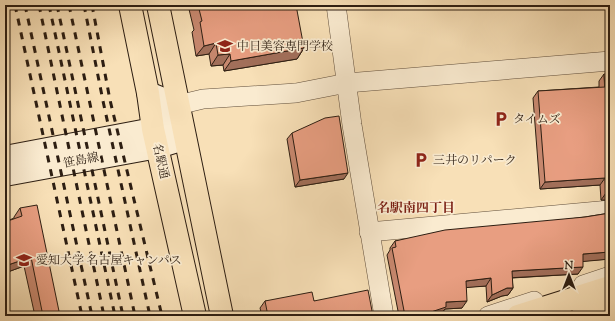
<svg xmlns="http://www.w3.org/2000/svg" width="615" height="321" viewBox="0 0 615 321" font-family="'Sorts Mill Goudy','Noto Serif JP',serif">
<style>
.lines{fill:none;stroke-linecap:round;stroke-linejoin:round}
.street-casing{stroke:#604e3b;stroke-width:20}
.secondary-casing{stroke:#2d1e12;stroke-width:24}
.primary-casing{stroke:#2d1e12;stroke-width:24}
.highway-casing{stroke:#2d1e12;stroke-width:24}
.street{stroke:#faebd0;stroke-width:19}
.secondary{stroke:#faebd0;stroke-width:22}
.primary{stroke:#f8e0b7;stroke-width:22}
.highway{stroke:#f8e0b7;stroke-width:22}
.rail{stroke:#2d1e12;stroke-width:3;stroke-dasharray:7 7;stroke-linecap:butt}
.wall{fill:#c8886f;stroke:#2d1e12}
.shaded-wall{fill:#a26f5a;stroke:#2d1e12}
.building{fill:#e89e81;stroke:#2d1e12}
.labels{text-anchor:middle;stroke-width:3.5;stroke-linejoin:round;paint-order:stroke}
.poi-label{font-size:12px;fill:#2d1e12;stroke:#faebd0;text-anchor:start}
.street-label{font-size:12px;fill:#2d1e12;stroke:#faebd0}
.neighbourhood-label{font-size:13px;font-weight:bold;fill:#7a1f14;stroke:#faebd0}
</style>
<rect width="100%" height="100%" fill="#f8e0b7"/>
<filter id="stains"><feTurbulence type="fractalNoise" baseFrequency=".005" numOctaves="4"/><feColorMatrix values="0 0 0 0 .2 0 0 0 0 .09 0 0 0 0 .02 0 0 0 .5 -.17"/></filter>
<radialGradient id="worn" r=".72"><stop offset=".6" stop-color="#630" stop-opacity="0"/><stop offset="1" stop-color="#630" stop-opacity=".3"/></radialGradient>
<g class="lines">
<defs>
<g id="street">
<polyline points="336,5 352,125 384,316"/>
<polyline points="178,105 203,99 296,93 347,83 610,61"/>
<polyline points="369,232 610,210"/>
<polyline points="583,285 610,276"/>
<polyline points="488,316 534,301"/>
</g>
<g id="secondary">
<polyline points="148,93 178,105 153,129"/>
<polyline points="5,157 153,129 185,139"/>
<polyline points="5,175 158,147 174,142"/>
</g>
<g id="primary">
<polyline points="130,5 148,93 153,129 195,316"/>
<polyline points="158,5 222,316"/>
</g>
<g id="highway">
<polyline points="518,316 610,287"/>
<polyline points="582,316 610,307"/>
</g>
</defs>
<!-- street casing -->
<use href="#street" class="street-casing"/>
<!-- secondary casing -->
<use href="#secondary" class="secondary-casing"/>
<!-- primary casing -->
<use href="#primary" class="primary-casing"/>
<!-- highway casing -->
<use href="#highway" class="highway-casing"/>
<!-- street -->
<use href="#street" class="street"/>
<!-- secondary -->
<use href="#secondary" class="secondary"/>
<!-- primary -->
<use href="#primary" class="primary"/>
<!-- highway -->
<use href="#highway" class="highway"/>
<!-- rail -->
<g class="rail">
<polyline points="15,5 82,316"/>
<polyline points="25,5 92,316"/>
<polyline points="39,5 104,316"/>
<polyline points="49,5 115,316"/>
<polyline points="57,5 123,316"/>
<polyline points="69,5 135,316"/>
<polyline points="84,5 103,101 150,316"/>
<polyline points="92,5 110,100 162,316"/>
</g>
</g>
<!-- wall -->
<g class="wall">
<polygon points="188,5 263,5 264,8 304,48 297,59 224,71 223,65 211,66 209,54 196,56 192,32 194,30"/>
<polygon points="604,74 610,200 601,200 600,185 540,189 533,98 538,91 599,87 599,81"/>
<polygon points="292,133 344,179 295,187 287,139"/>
<polygon points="20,208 60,316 35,316 24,266 5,273 5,222 14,218 14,217"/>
<polygon points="610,213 610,259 583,261 578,274 512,278 513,288 508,295 502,296 487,302 486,286 466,287 462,308 445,309 441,314 435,316 399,316 387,255 390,250 390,248 395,241 585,217"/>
<polygon points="265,301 314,301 373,316 262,316 260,308"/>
</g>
<!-- shaded-wall -->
<g class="shaded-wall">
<polygon points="216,43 209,54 196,56 204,46"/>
<polygon points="304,48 297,59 224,71 231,61"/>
<polygon points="230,54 223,65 211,66 218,55"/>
<polygon points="9,100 5,107 5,101"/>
<polygon points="348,173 344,179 295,187 300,180"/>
<polygon points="605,178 600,185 540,189 545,182"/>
<polygon points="606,193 610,193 610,200 601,200"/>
<polygon points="610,252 610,259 578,262 583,254"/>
<polygon points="31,257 24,266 5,273 5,266"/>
<polygon points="583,267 578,274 507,278 512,271"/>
<polygon points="491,278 486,286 461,288 466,281"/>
<polygon points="507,288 513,288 508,295 502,296 487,302 492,295"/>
<polygon points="467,301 462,308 445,309 441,314 435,316 419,316 446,302"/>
</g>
<!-- building -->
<g class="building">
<polygon points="198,5 263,5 264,8 281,5 296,5 304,48 231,61 230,54 218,55 216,43 204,46 200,22 202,21"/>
<polygon points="604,74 610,74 610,193 606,193 605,178 545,182 538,91 605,87"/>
<polygon points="5,80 9,100 5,101"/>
<polygon points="5,103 8,116 5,116"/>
<polygon points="339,116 348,173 300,180 292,133 325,118"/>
<polygon points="37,205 60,316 43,316 31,257 5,266 5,222 22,216 20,208"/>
<polygon points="610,213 610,252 583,254 583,267 512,271 513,288 507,288 492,295 491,278 466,281 467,301 446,302 446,307 419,316 405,316 392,248 396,247 395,241 445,230 585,217"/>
<polygon points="368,290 373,316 268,316 265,301 312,292 314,301"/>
<polygon points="5,315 16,316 5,316"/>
</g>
<!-- icons -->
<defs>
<symbol id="university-bare" viewBox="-9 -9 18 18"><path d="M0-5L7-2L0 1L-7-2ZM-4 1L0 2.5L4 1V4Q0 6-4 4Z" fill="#8f2418" stroke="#faebd0" stroke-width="2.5" paint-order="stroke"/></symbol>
<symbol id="parking-bare" viewBox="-9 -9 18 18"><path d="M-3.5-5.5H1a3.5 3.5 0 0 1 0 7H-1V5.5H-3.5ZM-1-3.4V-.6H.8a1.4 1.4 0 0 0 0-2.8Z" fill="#8f2418" stroke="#faebd0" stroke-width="2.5" paint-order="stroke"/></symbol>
</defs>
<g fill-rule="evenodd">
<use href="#university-bare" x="214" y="35" width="22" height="22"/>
<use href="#parking-bare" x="490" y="108" width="22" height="22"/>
<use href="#parking-bare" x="410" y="149" width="22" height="22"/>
<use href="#university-bare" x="13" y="249" width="22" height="22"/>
</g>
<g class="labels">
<!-- poi labels -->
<g class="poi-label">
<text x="237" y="50">中日美容専門学校</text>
<text x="513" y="123">タイムズ</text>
<text x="433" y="164">三井のリパーク</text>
<text x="36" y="264">愛知大学 名古屋キャンパス</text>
</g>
<!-- street labels -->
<g class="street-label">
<text transform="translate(81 160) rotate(-11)" y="4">笹島線</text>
<text transform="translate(161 161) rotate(77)" y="4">名駅通</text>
</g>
<!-- neighbourhood labels -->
<g class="neighbourhood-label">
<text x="416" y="212">名駅南四丁目</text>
</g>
</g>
<!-- margin -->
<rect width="615" height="321" fill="none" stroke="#f8e0b7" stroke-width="20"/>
<rect x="6" y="6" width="603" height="309" fill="none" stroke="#2d1e12" stroke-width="2"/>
<rect x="10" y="10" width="595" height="301" fill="none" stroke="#2d1e12"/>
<!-- north arrow -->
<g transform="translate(569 275)" stroke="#faebd0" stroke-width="3" paint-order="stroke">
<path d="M0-3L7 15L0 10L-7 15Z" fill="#2d1e12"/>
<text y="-6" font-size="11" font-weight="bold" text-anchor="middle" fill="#2d1e12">N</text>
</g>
<rect width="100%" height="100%" filter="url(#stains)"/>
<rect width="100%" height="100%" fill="url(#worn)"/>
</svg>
